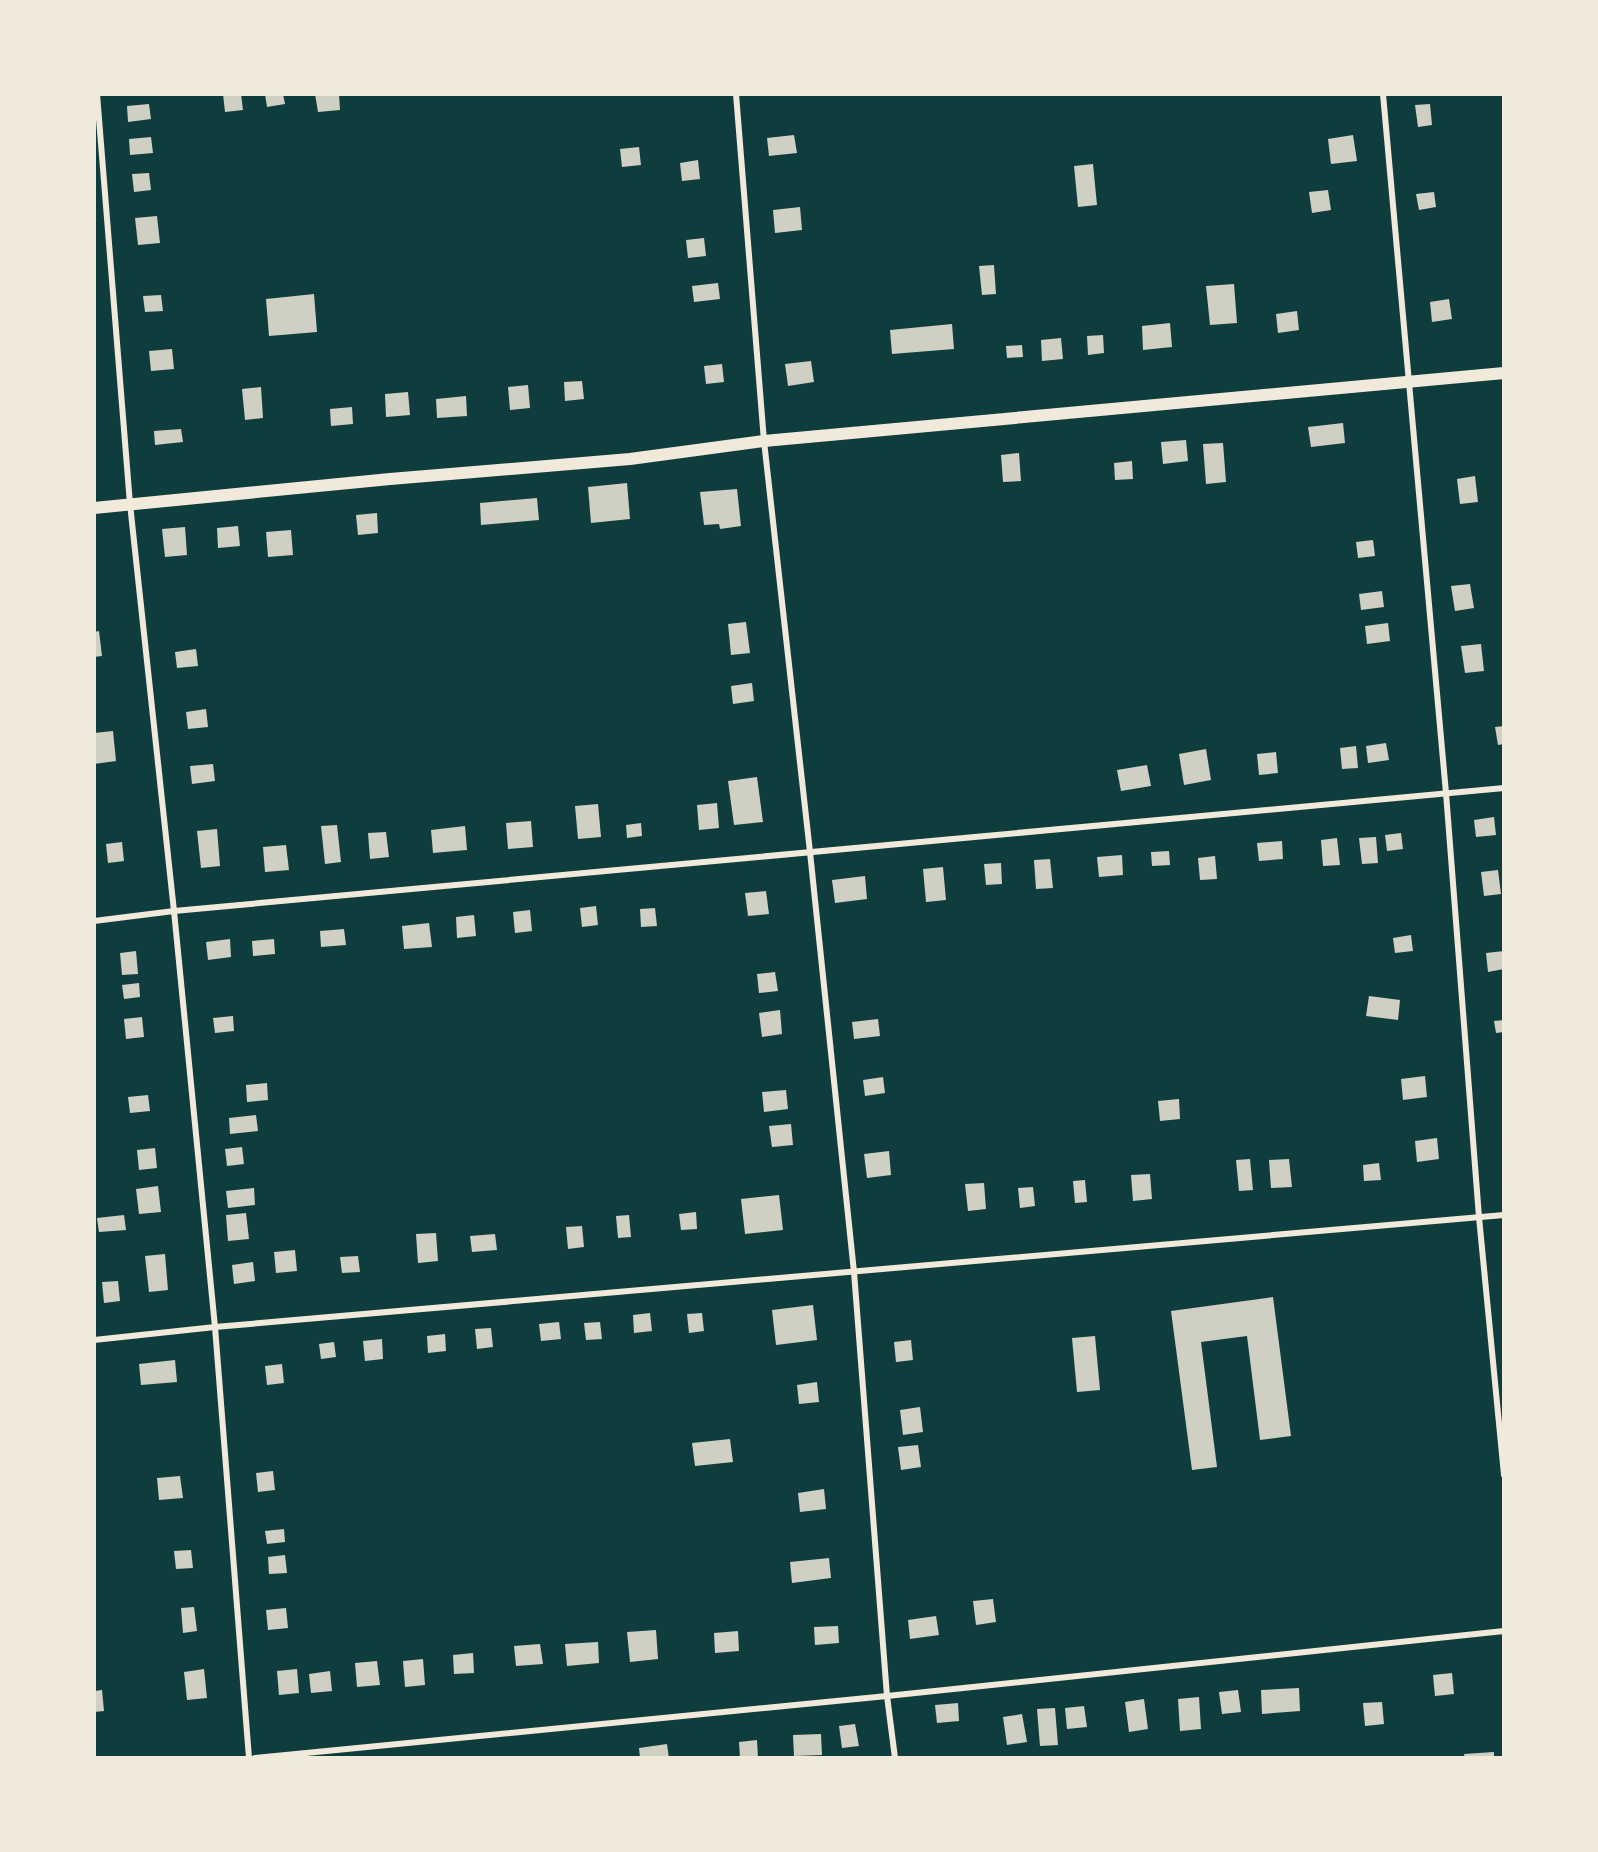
<svg xmlns="http://www.w3.org/2000/svg" width="1598" height="1852" viewBox="0 0 1598 1852" font-family="'Source Sans 3',sans-serif">
<style>
.building{fill:#cfcfc3}
.lines{fill:none;stroke-linecap:round;stroke-linejoin:round}
.minor{stroke:#f1e9da;stroke-width:6}
.secondary{stroke:#f1e9da;stroke-width:12}
</style>
<rect width="100%" height="100%" fill="#0f3d3e"/>
<!-- building -->
<g class="building">
<polygon points="223,94 241,94 243,110 225,112"/>
<polygon points="265,94 283,94 285,104 267,107"/>
<polygon points="315,94 339,94 340,110 318,112"/>
<polygon points="149,104 151,119 128,122 127,106"/>
<polygon points="1430,104 1432,125 1418,127 1415,105"/>
<polygon points="794,135 797,153 769,156 767,138"/>
<polygon points="1353,135 1357,161 1331,164 1328,139"/>
<polygon points="151,137 153,153 130,155 129,139"/>
<polygon points="639,147 641,165 622,167 620,149"/>
<polygon points="698,160 700,179 682,181 680,163"/>
<polygon points="1093,164 1097,205 1078,207 1074,166"/>
<polygon points="149,173 151,190 134,192 132,174"/>
<polygon points="1328,190 1331,210 1312,213 1309,192"/>
<polygon points="1434,192 1436,207 1419,210 1416,194"/>
<polygon points="800,207 802,230 775,233 773,210"/>
<polygon points="157,216 160,243 138,245 135,218"/>
<polygon points="704,238 706,256 688,258 686,240"/>
<polygon points="994,265 996,294 982,295 979,266"/>
<polygon points="718,283 720,299 694,302 692,286"/>
<polygon points="1234,284 1237,323 1210,325 1206,286"/>
<polygon points="314,294 317,332 269,336 266,299"/>
<polygon points="161,295 163,311 145,312 143,296"/>
<polygon points="1449,299 1452,319 1432,322 1430,302"/>
<polygon points="1297,311 1299,330 1278,333 1276,314"/>
<polygon points="1170,323 1172,347 1143,350 1142,326"/>
<polygon points="952,324 954,349 892,354 890,330"/>
<polygon points="1103,335 1104,353 1088,355 1087,336"/>
<polygon points="1061,338 1063,359 1042,361 1041,340"/>
<polygon points="1022,345 1023,357 1007,358 1006,346"/>
<polygon points="172,349 174,369 151,371 149,351"/>
<polygon points="811,361 814,382 788,386 785,364"/>
<polygon points="722,364 724,382 706,384 704,366"/>
<polygon points="582,381 584,399 565,401 564,382"/>
<polygon points="528,385 530,408 510,410 508,387"/>
<polygon points="261,387 263,418 245,420 242,389"/>
<polygon points="408,392 410,415 386,417 385,394"/>
<polygon points="466,396 467,416 437,418 436,399"/>
<polygon points="352,407 353,424 331,426 330,409"/>
<polygon points="1343,423 1345,443 1311,447 1308,427"/>
<polygon points="181,429 183,442 155,445 154,431"/>
<polygon points="1186,440 1188,461 1163,464 1161,442"/>
<polygon points="1223,443 1226,482 1206,484 1203,444"/>
<polygon points="1019,453 1021,481 1003,482 1001,455"/>
<polygon points="1132,461 1133,479 1115,480 1114,463"/>
<polygon points="1475,476 1478,502 1460,504 1457,479"/>
<polygon points="627,483 630,519 591,523 588,487"/>
<polygon points="737,489 741,526 720,529 719,524 704,525 700,492"/>
<polygon points="537,498 539,520 481,525 480,503"/>
<polygon points="377,513 378,533 358,535 356,515"/>
<polygon points="238,526 240,546 218,548 217,528"/>
<polygon points="185,527 187,555 165,557 162,529"/>
<polygon points="291,530 293,555 268,557 266,532"/>
<polygon points="1373,540 1375,556 1358,558 1356,542"/>
<polygon points="1470,584 1474,608 1455,611 1451,586"/>
<polygon points="1382,591 1384,607 1361,610 1359,594"/>
<polygon points="746,622 750,653 731,655 728,624"/>
<polygon points="1388,623 1390,641 1367,644 1365,626"/>
<polygon points="99,631 102,656 94,657 94,632"/>
<polygon points="1481,644 1484,671 1465,673 1461,646"/>
<polygon points="196,649 198,666 177,668 175,652"/>
<polygon points="752,683 754,701 733,704 731,686"/>
<polygon points="206,709 208,727 188,729 186,712"/>
<polygon points="1504,726 1504,744 1498,745 1495,727"/>
<polygon points="113,731 116,761 94,764 94,733"/>
<polygon points="1386,743 1389,760 1368,763 1366,746"/>
<polygon points="1356,746 1358,768 1342,769 1340,748"/>
<polygon points="1206,749 1211,780 1184,785 1179,754"/>
<polygon points="1276,752 1278,773 1259,775 1257,754"/>
<polygon points="213,764 215,781 192,784 190,766"/>
<polygon points="1147,765 1151,786 1121,791 1117,770"/>
<polygon points="757,777 763,822 734,825 728,781"/>
<polygon points="717,803 719,828 699,830 697,805"/>
<polygon points="598,804 601,837 578,839 575,806"/>
<polygon points="1494,817 1496,835 1476,837 1474,820"/>
<polygon points="531,821 533,847 508,849 506,823"/>
<polygon points="641,823 642,836 627,838 626,825"/>
<polygon points="337,825 341,862 325,864 321,826"/>
<polygon points="465,826 467,850 433,853 431,830"/>
<polygon points="217,829 220,866 201,868 197,831"/>
<polygon points="386,832 389,857 370,859 368,833"/>
<polygon points="1401,833 1403,849 1387,851 1385,835"/>
<polygon points="1376,837 1378,863 1362,864 1359,838"/>
<polygon points="1337,838 1340,865 1323,866 1321,840"/>
<polygon points="1282,841 1283,859 1259,861 1257,843"/>
<polygon points="122,842 124,861 108,863 106,844"/>
<polygon points="286,845 289,870 265,872 263,847"/>
<polygon points="1169,851 1170,865 1152,866 1151,852"/>
<polygon points="1122,855 1123,875 1099,877 1097,857"/>
<polygon points="1215,856 1217,879 1200,880 1198,858"/>
<polygon points="1050,859 1053,888 1036,889 1034,860"/>
<polygon points="1001,863 1002,884 986,885 984,864"/>
<polygon points="943,867 946,900 926,902 923,869"/>
<polygon points="1498,870 1501,894 1484,896 1481,872"/>
<polygon points="865,876 867,899 835,903 832,880"/>
<polygon points="766,891 769,914 748,916 745,893"/>
<polygon points="596,906 598,925 582,927 580,908"/>
<polygon points="655,908 657,926 641,927 640,909"/>
<polygon points="530,910 532,931 515,933 513,912"/>
<polygon points="474,915 476,936 457,938 456,917"/>
<polygon points="429,923 432,947 404,949 402,926"/>
<polygon points="344,929 346,945 321,947 320,931"/>
<polygon points="1411,935 1413,951 1395,953 1393,938"/>
<polygon points="230,939 231,957 208,960 206,942"/>
<polygon points="274,939 275,954 253,956 252,941"/>
<polygon points="136,951 138,974 122,975 120,953"/>
<polygon points="1504,951 1504,969 1488,972 1486,953"/>
<polygon points="775,972 778,991 759,993 757,974"/>
<polygon points="139,983 140,997 124,999 122,985"/>
<polygon points="1369,996 1400,1000 1398,1020 1366,1016"/>
<polygon points="780,1010 782,1034 762,1037 759,1013"/>
<polygon points="233,1016 234,1031 215,1033 213,1018"/>
<polygon points="142,1017 144,1037 126,1039 124,1019"/>
<polygon points="878,1019 880,1036 854,1039 852,1022"/>
<polygon points="1504,1020 1504,1032 1496,1033 1494,1021"/>
<polygon points="1425,1076 1427,1097 1403,1100 1401,1079"/>
<polygon points="883,1077 885,1093 865,1096 863,1080"/>
<polygon points="267,1083 268,1100 247,1102 246,1085"/>
<polygon points="786,1090 788,1109 764,1112 762,1092"/>
<polygon points="148,1095 150,1111 130,1113 128,1097"/>
<polygon points="1179,1099 1180,1119 1160,1121 1158,1101"/>
<polygon points="256,1115 258,1131 230,1134 229,1118"/>
<polygon points="791,1124 793,1145 772,1147 769,1126"/>
<polygon points="1437,1138 1439,1159 1417,1162 1415,1141"/>
<polygon points="242,1147 244,1164 227,1166 225,1149"/>
<polygon points="155,1148 157,1168 139,1170 137,1150"/>
<polygon points="889,1151 891,1175 867,1178 864,1154"/>
<polygon points="1250,1159 1253,1190 1239,1191 1236,1160"/>
<polygon points="1289,1159 1292,1187 1271,1188 1269,1160"/>
<polygon points="1379,1163 1381,1180 1364,1181 1363,1165"/>
<polygon points="1150,1174 1152,1199 1133,1201 1131,1175"/>
<polygon points="1085,1180 1087,1202 1075,1203 1073,1181"/>
<polygon points="984,1183 986,1209 968,1211 965,1184"/>
<polygon points="158,1186 161,1212 139,1214 136,1189"/>
<polygon points="1033,1187 1035,1206 1020,1208 1018,1188"/>
<polygon points="254,1188 255,1205 228,1208 226,1191"/>
<polygon points="779,1195 783,1230 745,1234 741,1199"/>
<polygon points="696,1212 697,1229 681,1230 679,1214"/>
<polygon points="246,1213 249,1239 228,1241 226,1215"/>
<polygon points="124,1215 126,1230 99,1232 97,1218"/>
<polygon points="629,1215 631,1237 618,1238 616,1216"/>
<polygon points="582,1226 584,1247 568,1249 566,1227"/>
<polygon points="436,1233 438,1261 418,1263 416,1234"/>
<polygon points="495,1234 497,1250 472,1252 470,1236"/>
<polygon points="295,1250 297,1271 276,1273 274,1252"/>
<polygon points="165,1254 168,1290 149,1292 145,1256"/>
<polygon points="358,1256 360,1272 342,1273 340,1257"/>
<polygon points="253,1262 255,1281 234,1284 232,1265"/>
<polygon points="118,1281 120,1301 104,1303 102,1282"/>
<polygon points="1273,1297 1291,1436 1260,1440 1247,1336 1201,1342 1217,1467 1192,1470 1171,1311"/>
<polygon points="813,1305 817,1340 776,1345 772,1310"/>
<polygon points="650,1313 652,1331 634,1333 633,1315"/>
<polygon points="702,1313 704,1331 689,1333 687,1314"/>
<polygon points="559,1322 561,1339 541,1341 539,1324"/>
<polygon points="600,1322 602,1339 586,1340 584,1323"/>
<polygon points="491,1328 493,1347 477,1349 475,1329"/>
<polygon points="445,1334 446,1351 428,1353 427,1336"/>
<polygon points="1095,1336 1100,1390 1077,1392 1072,1338"/>
<polygon points="382,1339 383,1359 365,1361 363,1341"/>
<polygon points="911,1340 913,1360 896,1362 894,1342"/>
<polygon points="334,1342 336,1357 321,1359 319,1344"/>
<polygon points="175,1360 177,1382 141,1385 139,1364"/>
<polygon points="282,1364 284,1383 267,1385 265,1366"/>
<polygon points="817,1382 819,1402 799,1404 797,1385"/>
<polygon points="920,1407 923,1432 903,1435 900,1410"/>
<polygon points="730,1439 733,1462 695,1466 692,1443"/>
<polygon points="918,1445 921,1467 901,1470 898,1447"/>
<polygon points="273,1471 275,1490 258,1492 256,1473"/>
<polygon points="180,1476 183,1498 159,1500 157,1478"/>
<polygon points="824,1489 826,1509 800,1512 798,1493"/>
<polygon points="284,1529 285,1542 267,1544 265,1531"/>
<polygon points="191,1550 193,1568 176,1569 174,1551"/>
<polygon points="285,1555 287,1573 269,1574 268,1557"/>
<polygon points="829,1558 831,1578 792,1583 790,1562"/>
<polygon points="993,1599 996,1622 976,1625 973,1601"/>
<polygon points="194,1607 197,1631 183,1633 181,1608"/>
<polygon points="286,1608 288,1628 268,1630 266,1610"/>
<polygon points="936,1616 939,1635 910,1639 908,1620"/>
<polygon points="838,1626 839,1643 815,1645 814,1627"/>
<polygon points="656,1630 658,1659 630,1662 627,1632"/>
<polygon points="738,1631 739,1651 715,1653 714,1633"/>
<polygon points="598,1642 599,1663 567,1666 565,1644"/>
<polygon points="540,1644 543,1664 516,1666 514,1646"/>
<polygon points="473,1653 474,1673 454,1674 453,1655"/>
<polygon points="423,1659 425,1685 405,1687 403,1661"/>
<polygon points="377,1661 380,1685 357,1687 355,1663"/>
<polygon points="204,1669 207,1698 187,1700 184,1672"/>
<polygon points="297,1669 299,1693 279,1695 277,1671"/>
<polygon points="330,1671 332,1691 311,1693 309,1674"/>
<polygon points="1452,1673 1454,1694 1435,1696 1433,1675"/>
<polygon points="1299,1688 1300,1711 1262,1714 1261,1690"/>
<polygon points="102,1690 104,1711 94,1712 94,1691"/>
<polygon points="1238,1690 1241,1712 1222,1714 1219,1692"/>
<polygon points="1199,1697 1201,1729 1180,1731 1178,1699"/>
<polygon points="1144,1699 1148,1729 1129,1732 1125,1702"/>
<polygon points="1382,1702 1384,1724 1365,1726 1363,1703"/>
<polygon points="958,1703 959,1721 937,1723 935,1705"/>
<polygon points="1084,1706 1087,1727 1067,1729 1065,1708"/>
<polygon points="1055,1708 1058,1745 1040,1746 1037,1709"/>
<polygon points="1022,1714 1027,1742 1007,1745 1003,1717"/>
<polygon points="855,1724 859,1746 842,1748 839,1726"/>
<polygon points="821,1734 822,1755 794,1756 793,1735"/>
<polygon points="757,1740 758,1758 740,1758 739,1742"/>
<polygon points="667,1744 669,1758 640,1758 639,1748"/>
<polygon points="1494,1752 1494,1758 1465,1758 1464,1754"/>
</g>
<g class="lines">
<!-- minor -->
<g class="minor">
<polyline points="97,94 130,504 174,911 215,1327 249,1758"/>
<polyline points="736,94 764,441 810,852 854,1272 887,1696 895,1758"/>
<polyline points="1383,94 1446,793 1479,1217 1504,1475"/>
<polyline points="94,921 174,911 1504,788"/>
<polyline points="94,1340 215,1327 1504,1215"/>
<polyline points="255,1758 887,1696 1504,1631"/>
</g>
<!-- secondary -->
<polyline class="secondary" points="94,508 390,479 630,459 764,441 1504,373"/>
</g>
<!-- border -->
<rect width="1598" height="1852" fill="none" stroke="#f1e9da" stroke-width="192"/>
</svg>
